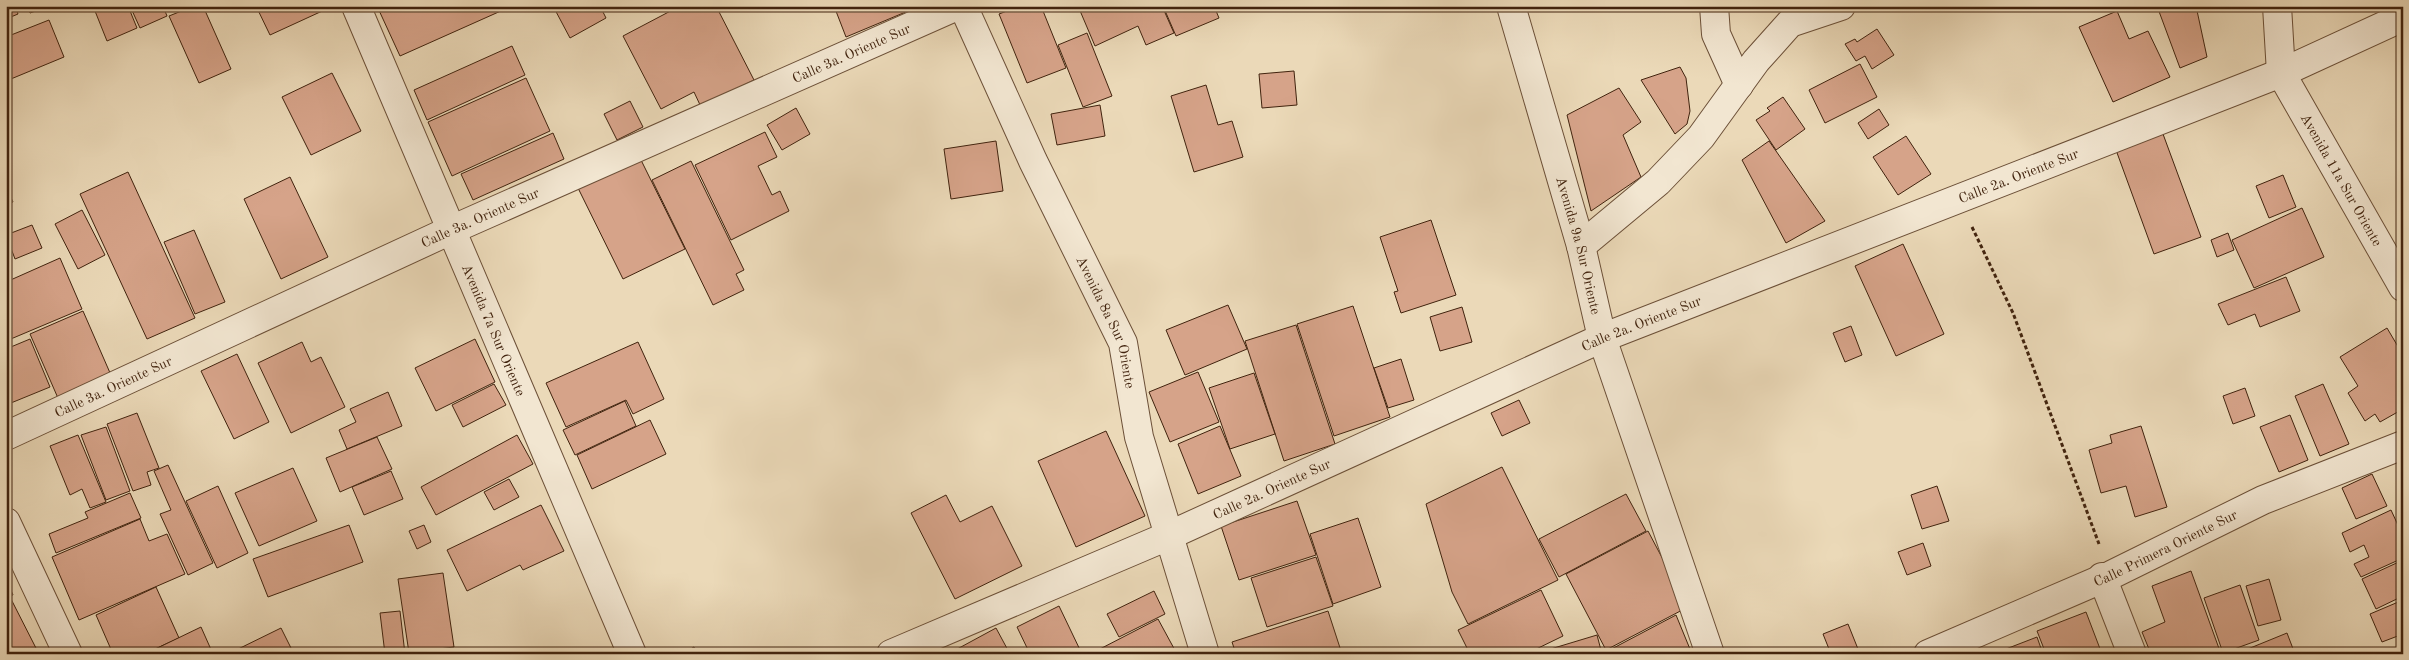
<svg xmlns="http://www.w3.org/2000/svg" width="2409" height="660" viewBox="0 0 2409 660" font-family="'Old Standard TT',serif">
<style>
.building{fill:#d6a389;stroke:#41230e}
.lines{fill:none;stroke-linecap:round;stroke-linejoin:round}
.minor-casing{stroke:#6c5038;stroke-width:30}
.tertiary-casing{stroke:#6c5038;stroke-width:30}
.path{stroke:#41230e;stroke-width:3;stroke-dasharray:4 2.5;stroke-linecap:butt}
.minor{stroke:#f2e6d1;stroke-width:28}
.tertiary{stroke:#f2e6d1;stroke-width:28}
.labels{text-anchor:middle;stroke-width:4.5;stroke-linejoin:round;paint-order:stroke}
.street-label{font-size:14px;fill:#41230e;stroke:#f2e6d1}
</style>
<rect width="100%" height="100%" fill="#ebd9b8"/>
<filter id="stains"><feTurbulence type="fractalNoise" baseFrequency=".004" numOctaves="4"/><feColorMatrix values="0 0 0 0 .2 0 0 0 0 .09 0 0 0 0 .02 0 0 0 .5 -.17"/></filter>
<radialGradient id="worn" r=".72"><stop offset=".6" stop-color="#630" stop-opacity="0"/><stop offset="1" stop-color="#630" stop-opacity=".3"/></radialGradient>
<!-- building -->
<g class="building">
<polygon points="6,6 15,6 18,14 6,19"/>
<polygon points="27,6 50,6 30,13"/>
<polygon points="93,6 128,6 137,28 107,41"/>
<polygon points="130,6 163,6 167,16 140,28"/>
<polygon points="194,6 203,6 231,69 199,83 169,16"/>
<polygon points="256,6 331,6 331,7 270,35"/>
<polygon points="377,6 512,6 400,56"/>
<polygon points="553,6 600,6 606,18 570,38"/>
<polygon points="680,6 716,6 754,80 701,107 694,92 661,109 623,36"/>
<polygon points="834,6 920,6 846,37"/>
<polygon points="1020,6 1041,6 1066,68 1027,83 999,14"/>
<polygon points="1078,6 1162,6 1174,33 1146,45 1138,26 1095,46"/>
<polygon points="1163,6 1214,6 1219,18 1176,36"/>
<polygon points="2157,6 2196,6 2207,57 2180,68"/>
<polygon points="2117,11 2129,39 2148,31 2170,77 2113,102 2079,27"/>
<polygon points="49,20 64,57 6,81 6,37"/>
<polygon points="1877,29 1894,55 1872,69 1865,56 1856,61 1845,44 1855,39 1857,42"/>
<polygon points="1087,33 1112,96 1083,107 1058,45"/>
<polygon points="512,46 525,75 427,120 414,90"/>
<polygon points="1860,64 1877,97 1825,123 1809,90"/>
<polygon points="1680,67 1686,78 1690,111 1687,124 1675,134 1641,80"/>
<polygon points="1294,71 1297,105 1262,108 1259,74"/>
<polygon points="332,73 361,131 311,155 282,97"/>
<polygon points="526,78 550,131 452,176 428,122"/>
<polygon points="1206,85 1218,125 1232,121 1243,157 1194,172 1171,96"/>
<polygon points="1619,88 1641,122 1623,135 1641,177 1591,211 1567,115"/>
<polygon points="1783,97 1805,129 1776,150 1756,120 1770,111 1767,108"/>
<polygon points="630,101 643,127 617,140 604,114"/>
<polygon points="1100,105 1105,136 1057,145 1051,114"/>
<polygon points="796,108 810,134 782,150 767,125"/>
<polygon points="1879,109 1889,125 1868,139 1858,123"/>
<polygon points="765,132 777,157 758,166 772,195 780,191 789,211 731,240 695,165"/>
<polygon points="553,133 564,159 473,200 461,174"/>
<polygon points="2163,134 2201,237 2154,254 2116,150"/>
<polygon points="1906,136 1931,174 1898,195 1873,157"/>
<polygon points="996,141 1003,191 951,199 944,149"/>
<polygon points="1769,141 1825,221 1786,243 1742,160"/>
<polygon points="640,158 685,249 623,279 578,188"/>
<polygon points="691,161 744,270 736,274 744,290 713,305 652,180"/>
<polygon points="128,172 195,318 147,339 80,194"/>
<polygon points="2283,175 2296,207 2269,218 2256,186"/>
<polygon points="290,177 328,257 281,279 244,199"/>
<polygon points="6,187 13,202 6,205"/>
<polygon points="2302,208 2324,257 2254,288 2232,240"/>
<polygon points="82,210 105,255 78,269 55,224"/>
<polygon points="1431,220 1456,295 1401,313 1394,292 1398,291 1380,237"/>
<polygon points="32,225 42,248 15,259 6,235"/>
<polygon points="194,230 225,302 195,314 164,242"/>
<polygon points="2228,233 2234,250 2217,257 2211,240"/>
<polygon points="1903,244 1944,334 1896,356 1855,266"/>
<polygon points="60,258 82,309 6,341 6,282"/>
<polygon points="2286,277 2300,311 2260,327 2255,314 2228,325 2218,304"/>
<polygon points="1228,305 1247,349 1185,375 1166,330"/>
<polygon points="1353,306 1390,417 1334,436 1297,324"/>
<polygon points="1462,307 1472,342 1440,351 1430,317"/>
<polygon points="83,311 114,382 61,405 30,334"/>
<polygon points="1296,325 1335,444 1284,461 1245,341"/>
<polygon points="1851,326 1862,355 1845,362 1833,333"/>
<polygon points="2387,328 2403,355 2403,409 2380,422 2375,414 2365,421 2348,393 2358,386 2340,357"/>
<polygon points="30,339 50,387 6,405 6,349"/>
<polygon points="475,339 495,382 436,411 415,368"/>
<polygon points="302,342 311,362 321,357 345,407 291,433 258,363"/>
<polygon points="638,342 664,399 633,414 626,400 566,427 546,383"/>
<polygon points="237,354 269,422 234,439 201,371"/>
<polygon points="1401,359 1414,400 1388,408 1374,368"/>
<polygon points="1198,372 1219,422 1170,442 1149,392"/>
<polygon points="1254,373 1275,434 1230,449 1209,388"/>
<polygon points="494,384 506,405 463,427 452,405"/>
<polygon points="2323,384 2349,444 2320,456 2295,396"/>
<polygon points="2245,388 2255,416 2233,424 2223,396"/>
<polygon points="388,392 402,426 347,449 339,430 356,422 350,409"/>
<polygon points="1519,400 1530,423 1502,436 1491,413"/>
<polygon points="625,401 636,426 575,455 563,430"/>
<polygon points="137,413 159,468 147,472 151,485 133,491 107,424"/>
<polygon points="2290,415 2308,460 2279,472 2260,427"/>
<polygon points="650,420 666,454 592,489 577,455"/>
<polygon points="1220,426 1241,476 1198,494 1178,444"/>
<polygon points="2141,426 2167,507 2135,517 2126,486 2101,493 2089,450 2112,443 2110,435"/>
<polygon points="106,427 130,491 106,500 81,435"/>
<polygon points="1106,431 1145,516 1076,547 1038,461"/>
<polygon points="78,435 106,502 90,508 82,489 70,495 50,446"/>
<polygon points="517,435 533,464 436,515 421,487"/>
<polygon points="377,437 392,469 340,492 326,458"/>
<polygon points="168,465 213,563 188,575 160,514 171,510 154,471"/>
<polygon points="1502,467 1558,580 1468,624 1452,592 1426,504"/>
<polygon points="293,468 317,521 259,546 235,493"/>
<polygon points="391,471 403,499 364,515 352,487"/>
<polygon points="2372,474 2387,506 2356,519 2342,488"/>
<polygon points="509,479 519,497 494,510 484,492"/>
<polygon points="218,486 248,553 217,568 186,501"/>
<polygon points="1937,486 1949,521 1922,529 1911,495"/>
<polygon points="130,493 141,518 56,553 49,534 88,518 85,512"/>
<polygon points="1626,494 1646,531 1559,577 1539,539"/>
<polygon points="946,495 960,522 992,506 1022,566 955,599 911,513"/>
<polygon points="1297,501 1316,555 1239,580 1221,526"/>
<polygon points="541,505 564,551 523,570 520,565 467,591 447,550"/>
<polygon points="2391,510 2403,536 2403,558 2361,577 2354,564 2369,557 2364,545 2350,552 2342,533"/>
<polygon points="1358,518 1381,587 1333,604 1310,534"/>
<polygon points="140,519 149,541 167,534 185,574 79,620 52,557"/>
<polygon points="349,525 363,562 268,597 253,559"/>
<polygon points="424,525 431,542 417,549 409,531"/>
<polygon points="1648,531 1688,607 1606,650 1566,574"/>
<polygon points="1923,543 1931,566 1907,575 1898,552"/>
<polygon points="1316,557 1333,606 1267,627 1251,578"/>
<polygon points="2403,560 2403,596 2376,609 2362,579"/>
<polygon points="2191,571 2221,654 2151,654 2142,632 2165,622 2152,586"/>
<polygon points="443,573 454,647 409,653 398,579"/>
<polygon points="6,578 13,595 6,597"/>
<polygon points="2269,579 2281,620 2258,626 2246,586"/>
<polygon points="2240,585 2259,640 2223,653 2204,598"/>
<polygon points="156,587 179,638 144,654 113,654 96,615"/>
<polygon points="1541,590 1563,636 1526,654 1470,654 1458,630"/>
<polygon points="1154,591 1165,614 1119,637 1107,614"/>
<polygon points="11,599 39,654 6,654 6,601"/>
<polygon points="2403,600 2403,634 2382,642 2370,614"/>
<polygon points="1059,606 1082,654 1030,654 1017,627"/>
<polygon points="400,611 405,654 385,654 380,613"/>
<polygon points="1328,611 1342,654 1236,654 1232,642"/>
<polygon points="2086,612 2102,654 2046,654 2037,631"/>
<polygon points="1676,615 1692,654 1604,654 1604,653"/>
<polygon points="1158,619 1177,654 1100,654 1098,650"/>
<polygon points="1848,624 1860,654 1831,654 1823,634"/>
<polygon points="201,627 213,654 145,654"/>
<polygon points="281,628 294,654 228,654"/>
<polygon points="996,628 1010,654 948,654"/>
<polygon points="2287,633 2295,654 2239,654 2238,653"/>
<polygon points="1597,635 1602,654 1545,654 1544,651"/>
<polygon points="2037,637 2043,654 1993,654"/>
<polygon points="694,647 698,654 682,654"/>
</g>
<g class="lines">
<defs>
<g id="minor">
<path id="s1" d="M356 6 632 654"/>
<path id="s2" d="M963 6 1033 161 1123 343 1139 437 1205 654"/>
<path id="s3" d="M1511 6 1581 246 1602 338 1710 654"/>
<polyline points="1714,6 1716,34 1739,85"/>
<path id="s4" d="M2277 6 2281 73 2403 287"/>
<polyline points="1581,246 1658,182 1701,137 1756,61 1790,23 1841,6"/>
<path id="s5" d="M6 436 451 230 957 6"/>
<polyline points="2102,577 2132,654"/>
<path id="s6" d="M891 654 1168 536 1602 338 2281 73 2403 17"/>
<path id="s7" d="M1928 654 2111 575 2263 500 2403 445"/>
</g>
<polyline id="tertiary" points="6,522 68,654"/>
</defs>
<!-- minor casing -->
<use href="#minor" class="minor-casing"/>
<!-- tertiary casing -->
<use href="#tertiary" class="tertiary-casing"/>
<!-- path -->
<polyline class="path" points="1972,227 2013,313 2099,544"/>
<!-- minor -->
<use href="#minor" class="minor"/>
<!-- tertiary -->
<use href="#tertiary" class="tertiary"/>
</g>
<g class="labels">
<!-- street labels -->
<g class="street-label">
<text dy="5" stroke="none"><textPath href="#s5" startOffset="928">Calle 3a. Oriente Sur</textPath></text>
<text dy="5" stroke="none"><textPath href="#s6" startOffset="1225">Calle 2a. Oriente Sur</textPath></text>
<text dy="5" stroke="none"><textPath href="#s4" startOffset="190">Avenida 11a Sur Oriente</textPath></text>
<text dy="5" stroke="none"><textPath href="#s5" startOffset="522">Calle 3a. Oriente Sur</textPath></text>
<text dy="5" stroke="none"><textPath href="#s3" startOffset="249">Avenida 9a Sur Oriente</textPath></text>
<text dy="5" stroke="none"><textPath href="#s2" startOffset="348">Avenida 8a Sur Oriente</textPath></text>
<text dy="5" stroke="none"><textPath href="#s6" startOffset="820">Calle 2a. Oriente Sur</textPath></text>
<text dy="5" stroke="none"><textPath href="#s1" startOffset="352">Avenida 7a Sur Oriente</textPath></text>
<text dy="5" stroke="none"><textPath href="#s5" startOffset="118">Calle 3a. Oriente Sur</textPath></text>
<text dy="5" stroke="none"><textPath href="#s6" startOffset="415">Calle 2a. Oriente Sur</textPath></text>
<text dy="5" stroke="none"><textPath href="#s7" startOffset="260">Calle Primera Oriente Sur</textPath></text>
</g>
</g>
<!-- margin -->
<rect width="2409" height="660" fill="none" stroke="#ebd9b8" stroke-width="25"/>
<rect x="8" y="8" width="2394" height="645" fill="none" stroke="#41230e" stroke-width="2.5"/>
<rect x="12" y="12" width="2384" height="635" fill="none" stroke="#41230e"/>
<rect width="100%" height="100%" filter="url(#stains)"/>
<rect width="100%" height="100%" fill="url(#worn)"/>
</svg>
